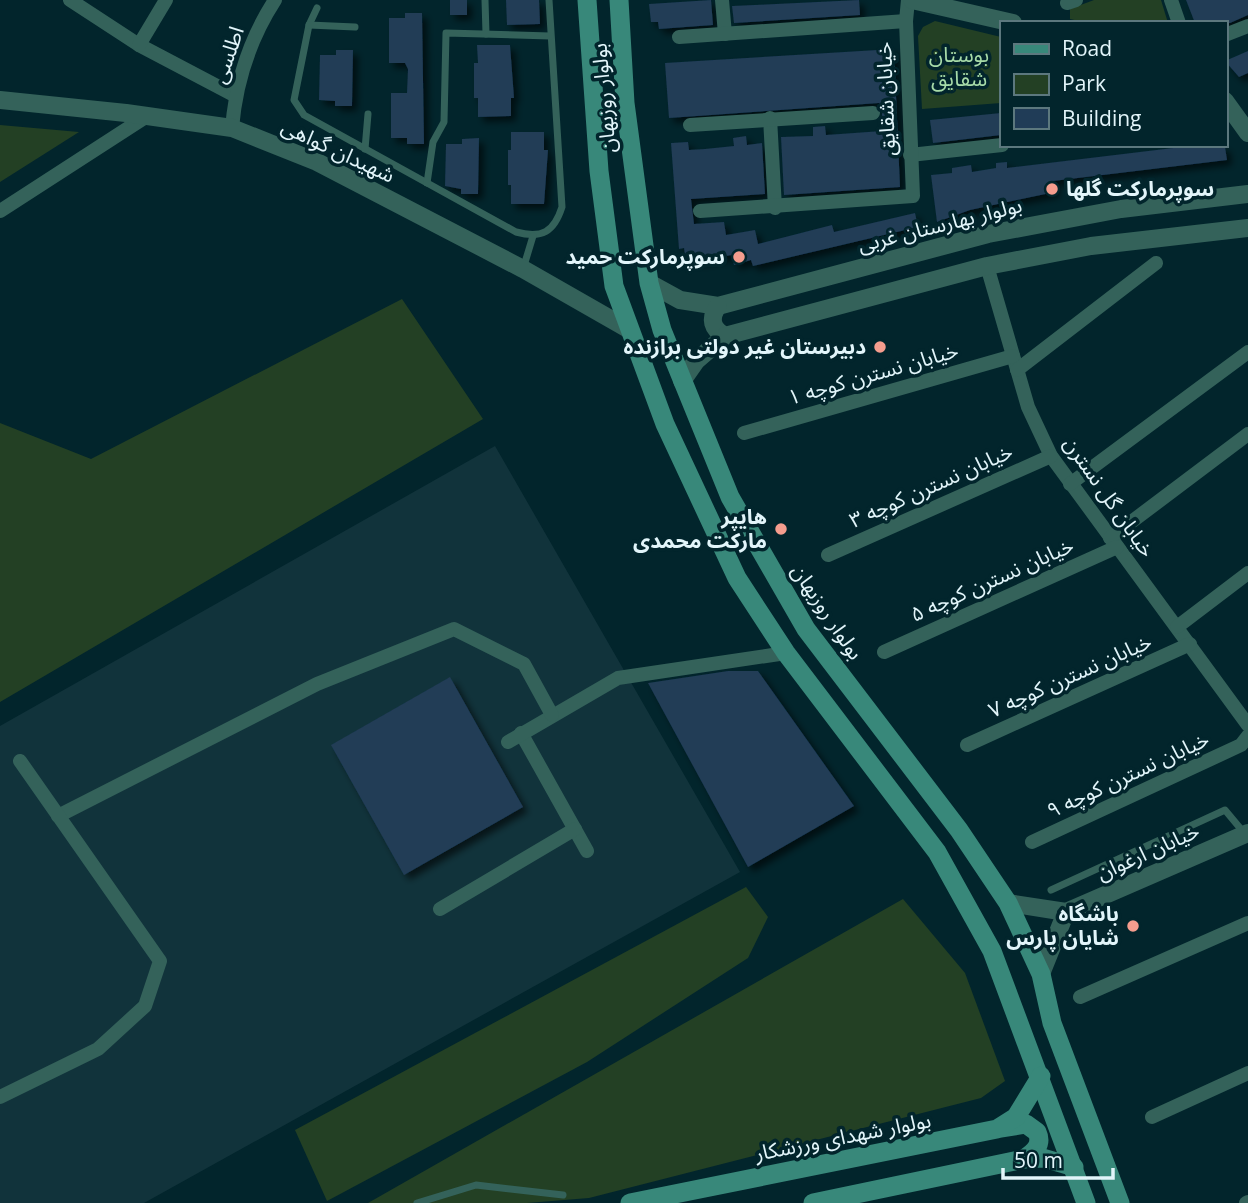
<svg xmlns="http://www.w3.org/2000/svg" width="1248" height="1203" viewBox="0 0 1248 1203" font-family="'Open Sans','Noto Sans Arabic',sans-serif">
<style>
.built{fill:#11333b}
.green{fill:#234024}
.building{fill:#203c57;filter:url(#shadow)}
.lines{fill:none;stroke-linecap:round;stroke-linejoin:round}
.service{stroke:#34625a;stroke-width:7}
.minor{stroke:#34625a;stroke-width:14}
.tertiary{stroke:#34625a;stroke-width:18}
.secondary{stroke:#38887a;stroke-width:19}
.poi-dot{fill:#f59d8e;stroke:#02252c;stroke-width:2.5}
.labels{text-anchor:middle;stroke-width:7;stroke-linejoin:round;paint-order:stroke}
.street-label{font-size:21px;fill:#e2f5fa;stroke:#02252c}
.park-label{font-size:21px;fill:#a7dba8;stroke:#02252c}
.poi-label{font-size:21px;font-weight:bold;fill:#e2f5fa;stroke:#02252c;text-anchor:end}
</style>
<defs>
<filter id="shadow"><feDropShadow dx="5" dy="5" stdDeviation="3.5" flood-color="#0009"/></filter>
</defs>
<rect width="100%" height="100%" fill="#02252c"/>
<!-- built -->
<polygon class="built" points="495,446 740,872 144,1203 0,1203 0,726"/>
<!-- green -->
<g class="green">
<polygon points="1094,0 1161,0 1168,23 1088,23 1070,19 1070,9"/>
<polygon points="935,21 1001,37 1001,103 922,109 918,36 923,27"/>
<polygon points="0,125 79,132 0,182"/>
<polygon points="402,299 483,419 0,702 0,423 91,459"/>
<polygon points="746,887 768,917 748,958 587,1062 327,1201 295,1130"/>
<polygon points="903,899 965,973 1005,1081 981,1098 589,1198 527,1203 368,1203"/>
</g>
<!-- building -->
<g class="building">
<rect x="450" y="0" width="17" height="15"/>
<polygon points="506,0 539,0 540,24 507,25"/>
<polygon points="711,0 713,25 659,29 658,22 651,22 649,4"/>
<polygon points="859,0 860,15 734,23 732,6"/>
<polygon points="1186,0 1248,0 1248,15 1230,23 1195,23"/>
<polygon points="405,13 422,13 424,144 407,144 407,138 391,138 391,93 407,93 408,69 405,63 389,63 389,18 405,18"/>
<polygon points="477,45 510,45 514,98 511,98 511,116 478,117 478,98 474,98 474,63 478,63"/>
<polygon points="894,49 900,187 784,195 781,137 813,136 813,127 825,126 826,135 882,131 882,112 879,103 669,118 665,63"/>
<polygon points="336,50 353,50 352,106 335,106 335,101 319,100 320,55 336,55"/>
<polygon points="1248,51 1248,73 1239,77 1225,61"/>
<polygon points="1001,113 1001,135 933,143 930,120"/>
<polygon points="511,132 544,132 544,150 548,150 544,204 511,204 511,185 508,185 508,150 511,150"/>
<polygon points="746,136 747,145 762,143 765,194 691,199 694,224 724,222 726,235 755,230 758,244 832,225 834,232 915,213 918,227 753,266 751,260 734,265 732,255 694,261 692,254 685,255 684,248 679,249 671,143 688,142 689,150 705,149 734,146 733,138"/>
<polygon points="479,138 478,194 461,194 461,189 445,186 446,144 462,144 462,139"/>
<polygon points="1198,145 1225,147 1227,160 1053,181 1055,192 970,210 937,222 931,175 952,173 952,168 971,165 972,172 996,168 996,163 1007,162 1007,168"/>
<polygon points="728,671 758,671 854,806 748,867 648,683"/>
<polygon points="450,677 523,807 404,875 331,745"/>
</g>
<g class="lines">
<!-- service -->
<g class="service">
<polyline points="485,0 486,34"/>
<path d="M317 8 309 25 294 100 304 115 516 232C542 239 554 232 562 207L549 0"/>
<polyline points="309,25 355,27"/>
<polyline points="365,149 368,114"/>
<polyline points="427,183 433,142 444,122 446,33 550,36"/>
<polyline points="523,269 533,236"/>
<polyline points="1051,890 1225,810 1245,834"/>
<polyline points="417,1203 476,1185 563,1195"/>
</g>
<!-- minor -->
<g class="minor">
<polyline points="70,0 139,45 234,95"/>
<polyline points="722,0 725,34"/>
<polyline points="1171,0 1179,23"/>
<polyline points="1067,3 1076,0"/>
<polyline points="1225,35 1248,26"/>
<polyline points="679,37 906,21"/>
<polyline points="139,45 166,0"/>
<polyline points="770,118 775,208"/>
<polyline points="690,125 873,113"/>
<path d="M232 128C236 81 249 40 275 0"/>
<polyline points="910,155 1002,145"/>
<polyline points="0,211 147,116"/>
<polyline points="700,211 913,196 906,21 908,0"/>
<polyline points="987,266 1028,407 1051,456 1248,725"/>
<polyline points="1017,370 1156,263"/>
<polyline points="744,433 1013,356"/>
<polyline points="1070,484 1248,352"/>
<polyline points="1110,538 1248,434"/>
<polyline points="828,555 1051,456"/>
<polyline points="1177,627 1248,573"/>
<polyline points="884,652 1117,547"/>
<polyline points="521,733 587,851"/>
<polyline points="508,742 618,678 786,653"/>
<polyline points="967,745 1190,644"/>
<polyline points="58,816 317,684 454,629 524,664 552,715"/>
<polyline points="1032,842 1241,745 1248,736"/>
<polyline points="440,909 575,829"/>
<polyline points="1080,997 1248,923"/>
<polyline points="0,1097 98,1049 145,1006 160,961 20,761"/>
<polyline points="1152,1117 1248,1073"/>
<polyline points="1246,1203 1248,1202"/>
</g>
<!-- tertiary -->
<g class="tertiary">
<polyline points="912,0 1013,23"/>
<polyline points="0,100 126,113 232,128 317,162 523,269 628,329"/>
<polyline points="1225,101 1248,133"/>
<polyline points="649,283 680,300 718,306 988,234 1121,209 1248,194"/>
<path d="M718 306C709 319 712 329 725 336"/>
<polyline points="682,381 696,361 725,336 987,266 1091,246 1248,228"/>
<polyline points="1008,903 1066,912 1248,833"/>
<polyline points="1041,974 1066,912"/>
</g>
<!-- secondary -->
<g class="secondary">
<polyline points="587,0 599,171 614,286 665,424 737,578 786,653 937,852 992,951 1086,1203"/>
<polyline points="619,0 625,103 649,283 662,330 730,497 806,629 959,830 1008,903 1041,974 1052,1023 1120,1203"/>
<path d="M1002 1128 1026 1124 1037 1132C1043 1145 1034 1152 1024 1159"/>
<polyline points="630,1203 997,1129 1016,1117 1041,1076"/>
<polyline points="813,1203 1024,1159 1043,1158 1074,1167"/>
</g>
</g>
<!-- markers -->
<g class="poi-dot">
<circle cx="1052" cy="189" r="7"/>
<circle cx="739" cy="257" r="7"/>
<circle cx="880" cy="347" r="7"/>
<circle cx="781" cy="529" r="7"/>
<circle cx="1133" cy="926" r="7"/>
</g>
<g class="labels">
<!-- street labels -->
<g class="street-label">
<text transform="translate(228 55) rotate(-71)" y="7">اطلسی</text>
<text transform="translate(604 98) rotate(-95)" y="7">بولوار روزبهان</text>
<text transform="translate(886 99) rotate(-92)" y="7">خیابان شقایق</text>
<text transform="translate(338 151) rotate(25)" y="7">شهیدان گواهی</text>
<text transform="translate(940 225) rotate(-14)" y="7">بولوار بهارستان غربی</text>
<text transform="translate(873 374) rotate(-16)" y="7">خیابان نسترن کوچه ۱</text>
<text transform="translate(931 486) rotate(-24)" y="7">خیابان نسترن کوچه ۳</text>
<text transform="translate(1109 497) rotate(55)" y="7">خیابان گل نسترن</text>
<text transform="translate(992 580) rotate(-24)" y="7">خیابان نسترن کوچه ۵</text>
<text transform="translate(827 612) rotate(56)" y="7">بولوار روزبهان</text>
<text transform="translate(1070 676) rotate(-24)" y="7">خیابان نسترن کوچه ۷</text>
<text transform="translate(1128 775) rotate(-25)" y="7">خیابان نسترن کوچه ۹</text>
<text transform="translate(1148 852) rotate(-24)" y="7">خیابان ارغوان</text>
<text transform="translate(843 1137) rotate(-11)" y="7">بولوار شهدای ورزشکار</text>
</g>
<!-- park labels -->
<g class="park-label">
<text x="959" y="62">بوستان<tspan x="959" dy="24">شقایق</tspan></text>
</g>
<!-- poi labels -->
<g class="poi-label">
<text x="1066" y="196" text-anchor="start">سوپرمارکت گلها</text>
<text x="725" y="264">سوپرمارکت حمید</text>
<text x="866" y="354">دبیرستان غیر دولتی برازنده</text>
<text x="767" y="524">هایپر<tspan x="767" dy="24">مارکت محمدی</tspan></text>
<text x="1119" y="921">باشگاه<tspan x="1119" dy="24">شایان پارس</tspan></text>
</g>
</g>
<!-- legend -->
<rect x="1000" y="21" width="228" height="126" fill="#02252c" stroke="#5c787e" stroke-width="2"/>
<rect x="1014" y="44" width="35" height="10" fill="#38887a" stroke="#5c787e" stroke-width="2"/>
<text x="1062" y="56" font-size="21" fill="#e2f5fa">Road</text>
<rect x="1014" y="74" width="35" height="21" fill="#234024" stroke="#5c787e" stroke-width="2"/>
<text x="1062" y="91" font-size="21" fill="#e2f5fa">Park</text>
<rect x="1014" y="108" width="35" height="21" fill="#203c57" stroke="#5c787e" stroke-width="2"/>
<text x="1062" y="126" font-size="21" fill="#e2f5fa">Building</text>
<!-- scale -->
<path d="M1003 1168v10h110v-10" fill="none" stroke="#e2f5fa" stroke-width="3.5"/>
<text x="1014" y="1168" font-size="21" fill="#e2f5fa" stroke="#02252c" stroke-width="5" paint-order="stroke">50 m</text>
</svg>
